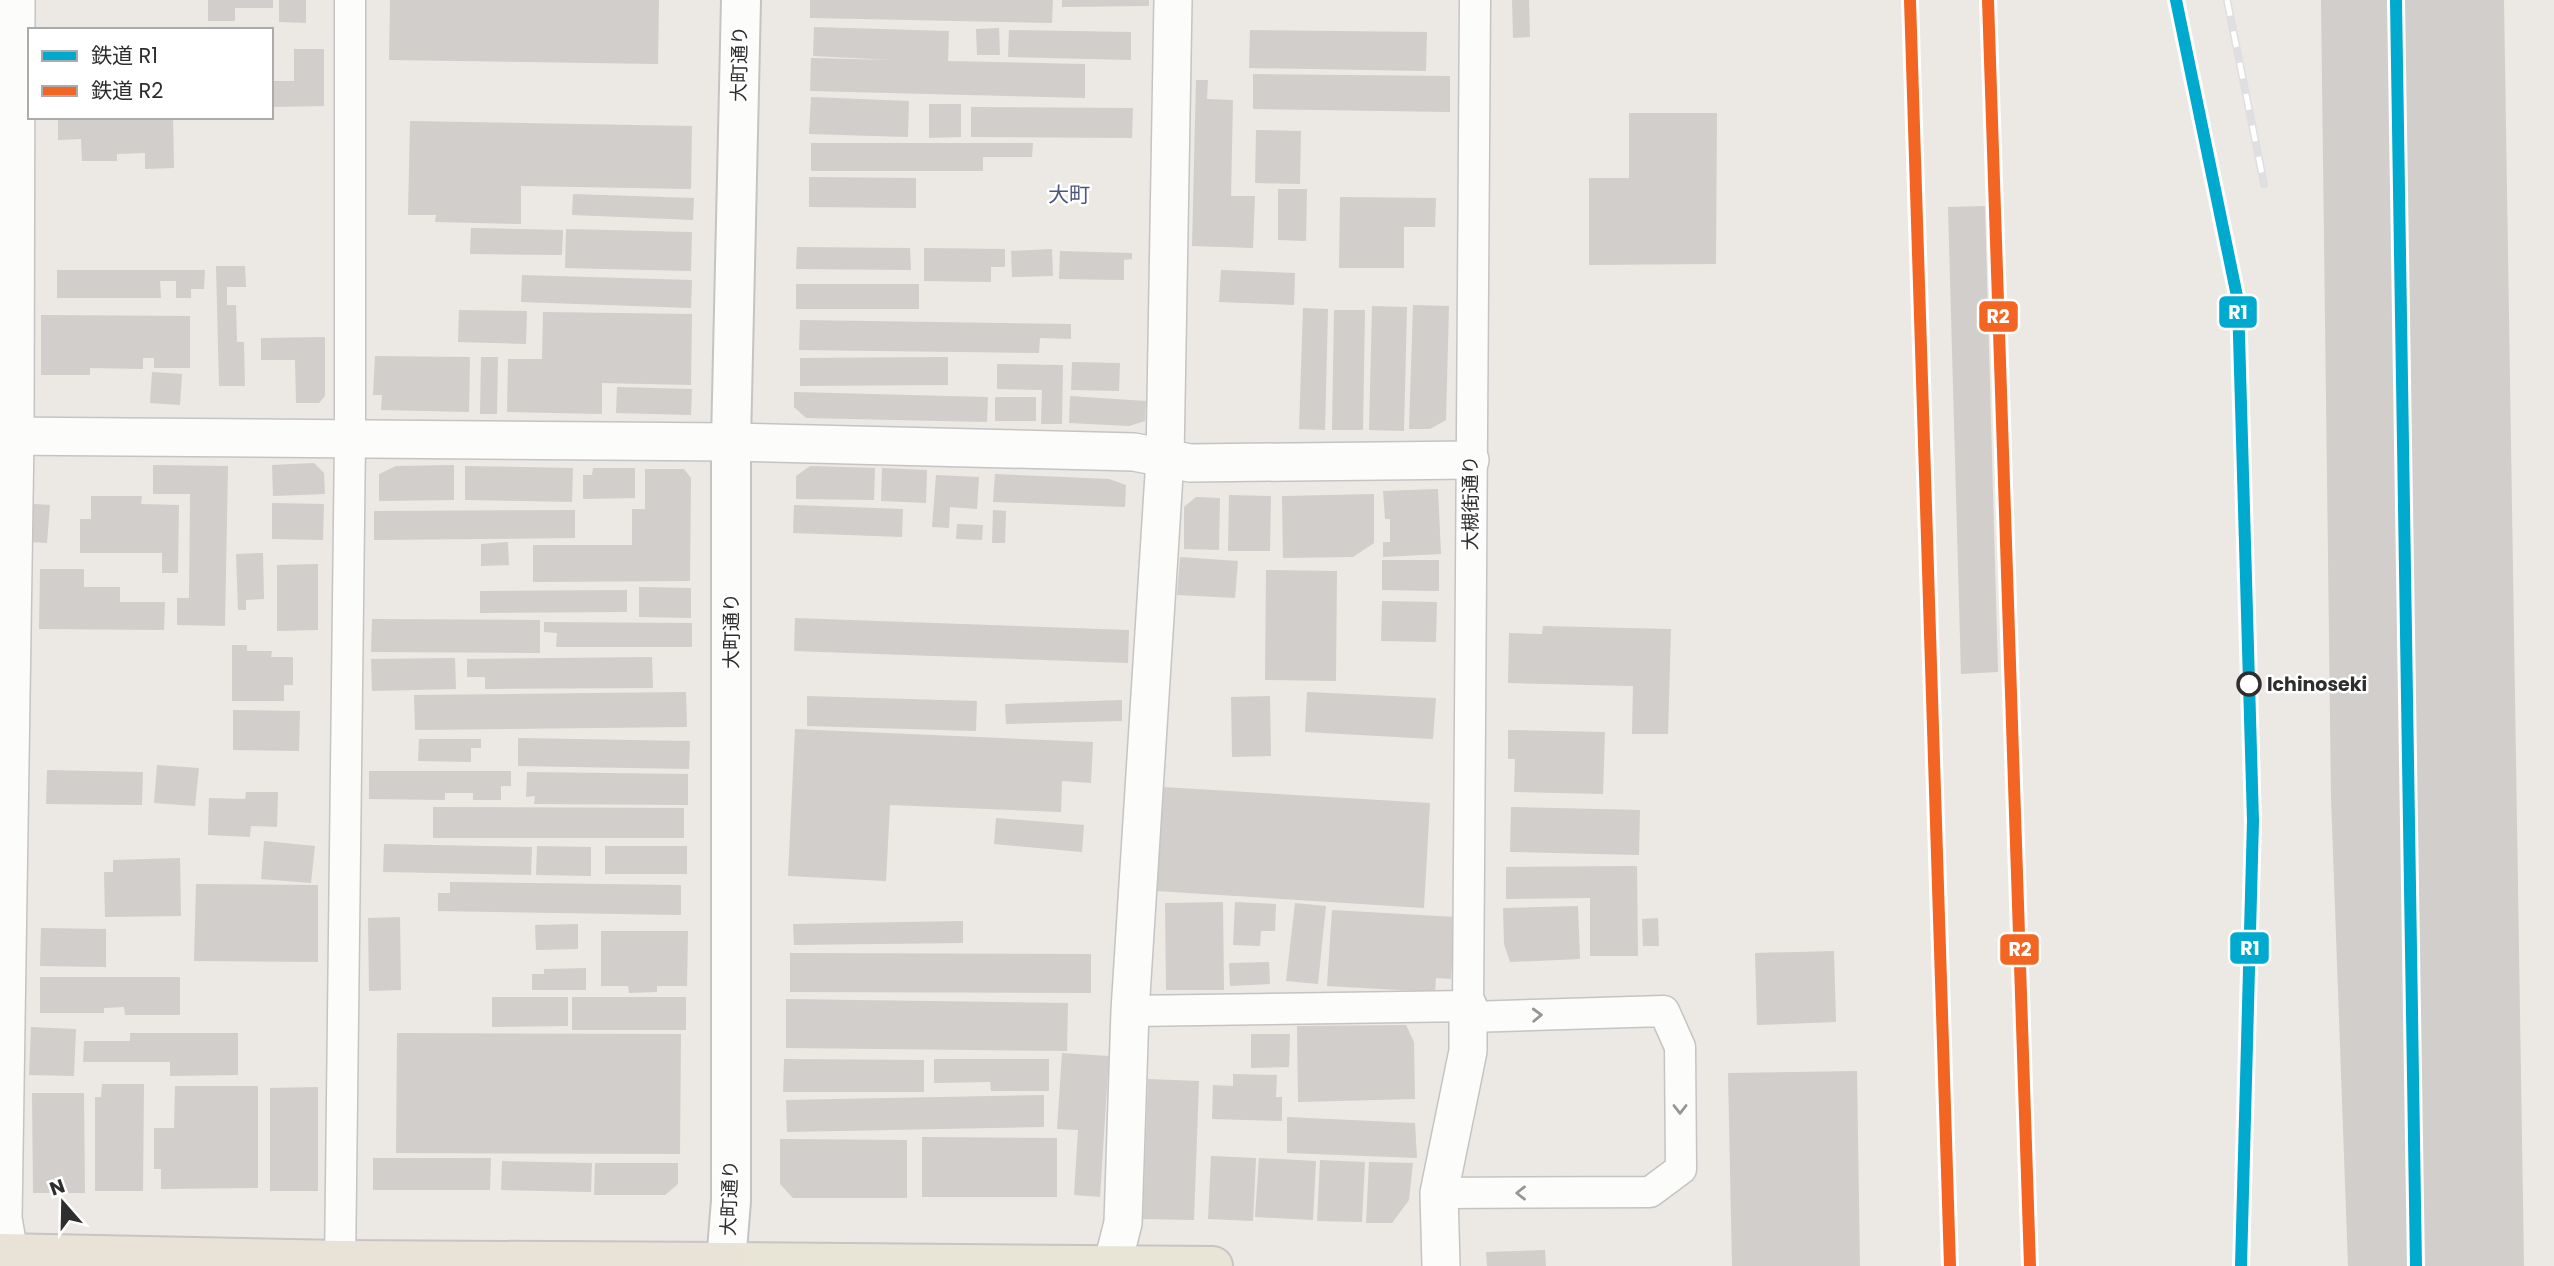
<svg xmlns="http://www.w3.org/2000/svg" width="2554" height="1266" viewBox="0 0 2554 1266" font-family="Poppins,'Noto Sans JP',sans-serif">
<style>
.building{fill:#d1cecb}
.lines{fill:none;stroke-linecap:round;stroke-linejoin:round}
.minor-casing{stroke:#c5c4c5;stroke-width:33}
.tertiary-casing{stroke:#c5c4c5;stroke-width:40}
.secondary-casing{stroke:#c5c4c5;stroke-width:42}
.primary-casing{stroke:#c6c5c4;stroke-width:42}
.trunk-casing{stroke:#c6c5c4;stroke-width:42}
.minor{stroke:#fcfcfb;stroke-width:30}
.tertiary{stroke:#fcfcfb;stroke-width:37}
.secondary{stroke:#fcfcfb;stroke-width:38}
.primary{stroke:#e8e4d6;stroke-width:38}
.trunk{stroke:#e9e2d6;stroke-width:38}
.rail-casing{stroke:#dfdfe1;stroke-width:8}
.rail{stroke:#fff;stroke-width:5;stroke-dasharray:16;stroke-linecap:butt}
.rail-1-casing{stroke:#fff;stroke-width:18}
.rail-2-casing{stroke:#fff;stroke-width:18}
.rail-1{stroke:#00a9ce;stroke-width:12}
.rail-2{stroke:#f26522;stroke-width:12}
.oneway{stroke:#959594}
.stop-dot{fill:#fff;stroke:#2e2e2e;stroke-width:3.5}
.labels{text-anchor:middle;stroke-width:5;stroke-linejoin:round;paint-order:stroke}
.street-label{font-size:19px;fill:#2e2e2e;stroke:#fff}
.stop-label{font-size:19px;font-weight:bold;fill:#2e2e2e;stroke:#fff;text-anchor:start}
.neighbourhood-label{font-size:21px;fill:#4d5680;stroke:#fff}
.line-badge{stroke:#fff;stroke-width:2.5}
.badge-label{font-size:19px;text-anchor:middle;font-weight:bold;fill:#fff}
</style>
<rect width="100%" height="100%" fill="#ece8e4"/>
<!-- building -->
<g class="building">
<polygon points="208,0 273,0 273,8 235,8 235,21 208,21"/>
<polygon points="279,0 306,0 306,23 279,22"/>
<polygon points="390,0 659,0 658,64 389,60"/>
<polygon points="810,0 1053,0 1052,23 810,18"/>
<polygon points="1062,0 1149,0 1149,6 1062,7"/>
<polygon points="1512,0 1529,0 1530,37 1513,38"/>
<polygon points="2321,0 2504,0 2524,1266 2348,1266 2331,798"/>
<polygon points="814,27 949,31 948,61 1085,64 1085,98 810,91 811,58 892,60 813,56"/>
<polygon points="999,28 1000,55 977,55 976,29"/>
<polygon points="1009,30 1131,32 1131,60 1008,57"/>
<polygon points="1250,30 1427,32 1426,71 1249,68"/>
<polygon points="294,49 324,49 324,106 271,107 271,81 294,81"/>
<polygon points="1253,74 1450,76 1450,112 1253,109"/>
<polygon points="1196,80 1208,80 1207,99 1233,100 1231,196 1255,196 1253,248 1192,246"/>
<polygon points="811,97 909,101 908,137 809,134"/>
<polygon points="929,104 961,104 961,137 929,138"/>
<polygon points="971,107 1133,108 1132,138 971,137"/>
<polygon points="1629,113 1717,113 1716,264 1589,265 1589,178 1629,178"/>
<polygon points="58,117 173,117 174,168 145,169 145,153 117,154 117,161 82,161 81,139 58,140"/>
<polygon points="410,121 692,126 691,189 521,186 521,224 435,222 436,215 408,215"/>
<polygon points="1256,130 1301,131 1300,184 1255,183"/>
<polygon points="811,143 1033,143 1032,157 983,157 983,171 811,171"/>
<polygon points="809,177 916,178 916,208 809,207"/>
<polygon points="1278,189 1307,189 1306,241 1278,240"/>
<polygon points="573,194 694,198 693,220 572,215"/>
<polygon points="1340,197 1436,198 1435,227 1404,227 1404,268 1339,268"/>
<polygon points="1985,206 1998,672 1961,674 1948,207"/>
<polygon points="471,228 563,230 562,255 470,254"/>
<polygon points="566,229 692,232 691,271 565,268"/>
<polygon points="797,247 910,248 911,270 796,269"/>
<polygon points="924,248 1005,249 1005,267 991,267 991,282 924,281"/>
<polygon points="1052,249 1053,276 1012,277 1011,251"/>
<polygon points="1060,251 1132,253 1132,259 1124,260 1124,280 1059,279"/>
<polygon points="216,266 245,266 246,287 227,287 227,305 236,305 237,342 244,342 245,386 219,386"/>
<polygon points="57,270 205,270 204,289 191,289 191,298 176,298 176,281 160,281 161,298 57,298"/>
<polygon points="1221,270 1295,273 1294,305 1219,302"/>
<polygon points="522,275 692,280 691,308 521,302"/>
<rect x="796" y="284" width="123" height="25"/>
<polygon points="1413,305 1449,306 1446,420 1430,429 1409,429"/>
<polygon points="1372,306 1407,307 1404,431 1369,430"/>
<polygon points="1303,308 1328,309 1325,430 1299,429"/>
<polygon points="459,310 527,311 526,344 458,342"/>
<polygon points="1334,310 1365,310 1363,430 1332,430"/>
<polygon points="543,312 692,314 691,385 602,383 602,414 507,412 508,359 542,359"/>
<polygon points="41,315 190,316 190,368 154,368 154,358 143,358 143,369 90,368 90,375 41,375"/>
<polygon points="800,320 1071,324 1071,339 1040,338 1039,353 799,350"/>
<polygon points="325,337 325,396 319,403 296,403 295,360 261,360 261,338"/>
<polygon points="375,356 470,357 469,412 381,410 382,395 373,395"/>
<polygon points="481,357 498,357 497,414 480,414"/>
<polygon points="948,357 948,385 800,386 800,358"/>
<polygon points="1072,362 1120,363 1119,391 1071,390"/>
<polygon points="997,364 1063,365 1062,424 1041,424 1042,390 997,389"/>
<polygon points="152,372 182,374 180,405 150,403"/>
<polygon points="617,387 692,389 691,415 616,413"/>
<polygon points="794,392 988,397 987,422 806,418 794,407"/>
<polygon points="1070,396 1146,401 1145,421 1129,426 1069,423"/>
<rect x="995" y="397" width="41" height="24"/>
<polygon points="314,463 324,473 325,494 273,496 272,465"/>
<polygon points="153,465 228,466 225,626 177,625 177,598 189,598 190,494 153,494"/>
<polygon points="454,465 454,500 379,501 379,474 396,466"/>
<polygon points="465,466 573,468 572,502 465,500"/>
<polygon points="810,466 875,468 874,500 796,499 796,476"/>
<polygon points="593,468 635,468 635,498 583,499 583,475 592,475"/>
<polygon points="882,468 927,470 926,503 881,501"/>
<polygon points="645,469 684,469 691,478 690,581 533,582 533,545 632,545 632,509 645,509"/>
<polygon points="995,474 1109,479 1126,485 1125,507 993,502"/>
<polygon points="936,475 979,477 977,509 950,507 949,528 932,527"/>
<polygon points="1438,489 1441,554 1383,557 1383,542 1390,542 1390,519 1385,519 1383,491"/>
<polygon points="1374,494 1374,543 1353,557 1283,558 1282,496"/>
<polygon points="1229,495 1271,496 1270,551 1228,551"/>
<polygon points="91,496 142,496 141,504 179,505 178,573 162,573 162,553 80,553 80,519 91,519"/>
<polygon points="1196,497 1220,498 1219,550 1184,549 1184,507"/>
<polygon points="19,503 50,505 47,543 15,541"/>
<polygon points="272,503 324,504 323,540 272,539"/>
<polygon points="794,505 903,509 902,537 793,533"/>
<polygon points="575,510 575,538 374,540 374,511"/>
<polygon points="993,510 1006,511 1005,543 992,543"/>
<polygon points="957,524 983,525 982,540 956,539"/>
<polygon points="508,542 509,565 481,566 481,544"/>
<polygon points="263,553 264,599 246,600 246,610 238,610 236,554"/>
<polygon points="1180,557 1238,561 1235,598 1177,595"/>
<polygon points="1382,560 1439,560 1439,591 1382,590"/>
<polygon points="318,564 318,630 277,631 277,565"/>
<polygon points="40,569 84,569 84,587 120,587 120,602 165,602 164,630 39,629"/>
<polygon points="1266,570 1337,571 1336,681 1265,680"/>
<polygon points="639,587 691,588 691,618 639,617"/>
<polygon points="627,590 627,612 480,613 480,591"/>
<polygon points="1382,601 1437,602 1436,642 1381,641"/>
<polygon points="795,618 1129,630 1128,663 794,651"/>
<polygon points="372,619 540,620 540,653 371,652"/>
<polygon points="544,622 692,623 692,647 556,647 557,633 544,632"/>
<polygon points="1543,626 1671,629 1668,734 1632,734 1633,686 1508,683 1509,633 1542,634"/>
<polygon points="232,645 247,645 247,651 272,651 271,657 293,657 293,685 284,685 284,701 232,701"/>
<polygon points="652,657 653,688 485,689 485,677 467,677 467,659"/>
<polygon points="455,658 456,689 372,691 371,659"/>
<polygon points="686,692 687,727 415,730 414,695"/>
<polygon points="1307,692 1436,698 1433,739 1305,732"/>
<polygon points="807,696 977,701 976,731 807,726"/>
<polygon points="1270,696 1271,756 1232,757 1231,697"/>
<polygon points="1122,700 1122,721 1006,724 1005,704"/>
<polygon points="233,710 300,711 299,751 233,750"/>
<polygon points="795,729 1093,742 1091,783 1062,781 1061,812 890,805 886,881 788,876"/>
<polygon points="1508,730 1605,732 1603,794 1514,792 1515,759 1508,759"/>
<polygon points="518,738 690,741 689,769 518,766"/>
<polygon points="419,739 481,739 481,748 471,748 471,762 418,761"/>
<polygon points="157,765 199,768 195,806 154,803"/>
<polygon points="47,770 143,772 142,805 46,804"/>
<polygon points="369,771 511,771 511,786 501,786 501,800 473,800 473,793 445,793 445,800 369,799"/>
<polygon points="527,772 688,774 688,805 534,804 535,796 526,797"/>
<polygon points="1163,787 1430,803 1424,908 1156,891"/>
<polygon points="246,792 278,792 277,827 251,826 250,837 208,835 209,798 245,799"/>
<polygon points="433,807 684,808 684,838 433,838"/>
<polygon points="1511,807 1640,810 1639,855 1510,852"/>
<polygon points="996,818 1084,825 1082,852 994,844"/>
<polygon points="264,841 315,846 311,883 261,879"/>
<polygon points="384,844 532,847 531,875 383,872"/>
<polygon points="537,846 591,847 591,876 536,875"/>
<rect x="605" y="846" width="82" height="28"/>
<polygon points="180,858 181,916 105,917 104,872 113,872 113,860"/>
<polygon points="1637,866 1638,956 1590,956 1590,898 1506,899 1506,867"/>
<polygon points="450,882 681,885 681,915 438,911 438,893 450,893"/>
<polygon points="196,884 318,885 318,962 194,961"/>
<polygon points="1223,902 1224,990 1166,990 1165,903"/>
<polygon points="1235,902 1276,904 1275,931 1261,931 1260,946 1233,945"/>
<polygon points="1295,903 1326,906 1318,984 1286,981"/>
<polygon points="1578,906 1580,959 1510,962 1504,944 1503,908"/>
<polygon points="1332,910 1455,917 1451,979 1436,978 1435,992 1327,986"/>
<polygon points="400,917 401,990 369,991 368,918"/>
<polygon points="1658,918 1659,946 1643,946 1642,919"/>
<polygon points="963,921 963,943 794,945 793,924"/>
<polygon points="578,924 578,949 536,950 535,925"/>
<polygon points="41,928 106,929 106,967 40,966"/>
<polygon points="601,931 688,931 687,986 657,986 657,992 629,993 628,986 601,986"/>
<polygon points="1834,951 1836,1022 1757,1025 1755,953"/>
<polygon points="790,953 1091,954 1091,993 790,992"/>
<polygon points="1269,962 1270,984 1230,986 1229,963"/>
<polygon points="586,968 586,990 532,990 532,974 544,974 544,969"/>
<polygon points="40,977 180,977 180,1015 125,1015 124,1007 104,1008 104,1013 40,1013"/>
<polygon points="492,997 568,997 568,1026 492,1027"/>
<rect x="572" y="997" width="114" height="33"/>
<polygon points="786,999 1068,1003 1067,1051 786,1048"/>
<polygon points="1406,1025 1414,1042 1415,1099 1298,1102 1297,1026"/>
<polygon points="31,1027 76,1029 74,1076 29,1075"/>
<polygon points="130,1033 238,1033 238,1075 170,1076 170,1062 83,1062 84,1041 130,1041"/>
<polygon points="397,1033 681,1034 680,1154 396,1153"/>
<polygon points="1251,1034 1290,1034 1289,1067 1251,1068"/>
<polygon points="1062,1053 1109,1056 1100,1197 1074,1195 1078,1130 1057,1129"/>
<polygon points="784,1059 924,1060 924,1092 783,1092"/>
<polygon points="934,1059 1049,1059 1049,1091 991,1091 990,1082 934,1083"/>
<polygon points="1857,1071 1860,1266 1732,1266 1728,1073"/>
<polygon points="1233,1074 1277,1075 1276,1097 1282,1097 1282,1121 1212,1119 1213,1085 1233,1086"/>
<polygon points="1148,1079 1199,1081 1194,1220 1143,1219"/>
<polygon points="102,1084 144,1084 143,1191 95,1191 95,1097 101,1097"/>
<polygon points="175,1086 258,1086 258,1188 161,1189 161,1169 154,1169 154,1128 174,1128"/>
<polygon points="318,1087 318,1191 270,1191 270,1088"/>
<polygon points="32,1093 84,1093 85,1193 33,1193"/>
<polygon points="1044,1095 1044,1127 787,1132 786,1100"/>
<polygon points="1287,1117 1415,1123 1417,1158 1287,1153"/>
<polygon points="922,1137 1057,1138 1057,1197 922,1197"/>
<polygon points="780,1139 907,1140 907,1198 793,1198 780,1184"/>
<polygon points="1211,1156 1256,1158 1253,1221 1208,1219"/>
<polygon points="373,1158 491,1158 490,1190 373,1190"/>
<polygon points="1259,1158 1316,1161 1313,1220 1255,1217"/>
<polygon points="1320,1160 1365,1162 1362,1222 1317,1221"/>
<polygon points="502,1161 592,1163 591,1192 501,1190"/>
<polygon points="1369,1162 1413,1163 1409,1200 1392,1223 1366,1223"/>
<polygon points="595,1163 678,1163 678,1184 665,1195 594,1195"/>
<polygon points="1545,1250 1546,1266 1487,1266 1486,1252"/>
</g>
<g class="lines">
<defs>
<g id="minor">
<polyline points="1130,1011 1468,1006 1475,0"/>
<polyline points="1439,1193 1650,1192 1681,1169 1680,1047 1664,1011 1469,1017"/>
<polyline points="340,1266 350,438 350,0"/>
</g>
<g id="tertiary">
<polyline points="0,436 731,442 1134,452 1190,463 1470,460"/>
<polyline points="11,1266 3,1218 15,436 16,0"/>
<polyline points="1112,1266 1123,1223 1130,1011 1165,459 1173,0"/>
<polyline points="1441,1266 1439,1193 1468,1051 1468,1006"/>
</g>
<polyline id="secondary" points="726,1262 731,1201 731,442 741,0"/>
<polyline id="primary" points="726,1262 1213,1266"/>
<polyline id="trunk" points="0,1253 340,1260 726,1262 726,1266"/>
</defs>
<!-- minor casing -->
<use href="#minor" class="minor-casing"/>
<!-- tertiary casing -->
<use href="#tertiary" class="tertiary-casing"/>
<!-- secondary casing -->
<use href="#secondary" class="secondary-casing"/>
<!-- primary casing -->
<use href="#primary" class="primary-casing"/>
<!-- trunk casing -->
<use href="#trunk" class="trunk-casing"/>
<!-- minor -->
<use href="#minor" class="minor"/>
<!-- tertiary -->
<use href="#tertiary" class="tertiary"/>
<!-- secondary -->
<use href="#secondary" class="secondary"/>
<!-- primary -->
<use href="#primary" class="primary"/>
<!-- trunk -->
<use href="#trunk" class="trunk"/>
<defs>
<g id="rail">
<polyline points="1988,0 2024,1087"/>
<polyline points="2176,0 2238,301 2253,821 2241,1266"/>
<polyline points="2227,0 2264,184"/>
<polyline points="2396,0 2416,1266"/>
</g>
</defs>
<!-- rail casing -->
<use href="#rail" class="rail-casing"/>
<!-- rail -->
<use href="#rail" class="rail"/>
<defs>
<g id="rail-1">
<polyline points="2176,0 2238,301 2253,821 2241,1266"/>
<polyline points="2396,0 2416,1266"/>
</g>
<g id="rail-2">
<polyline points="1910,0 1950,1266"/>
<polyline points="1988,0 2030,1266"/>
</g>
</defs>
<!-- rail-1 casing -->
<use href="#rail-1" class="rail-1-casing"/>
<!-- rail-2 casing -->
<use href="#rail-2" class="rail-2-casing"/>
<!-- rail-1 -->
<use href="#rail-1" class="rail-1"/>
<!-- rail-2 -->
<use href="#rail-2" class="rail-2"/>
</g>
<!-- one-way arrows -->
<defs><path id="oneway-chevron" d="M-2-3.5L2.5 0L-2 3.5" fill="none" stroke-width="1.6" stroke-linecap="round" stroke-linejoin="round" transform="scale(1.75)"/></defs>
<g class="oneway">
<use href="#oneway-chevron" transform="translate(1537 1015) rotate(-2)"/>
<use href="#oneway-chevron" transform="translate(1680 1109) rotate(90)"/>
<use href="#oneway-chevron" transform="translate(1521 1193) rotate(180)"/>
</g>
<!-- markers -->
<circle class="stop-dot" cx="2249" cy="684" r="11"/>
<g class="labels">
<!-- street labels -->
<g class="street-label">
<text transform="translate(739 64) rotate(-89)" y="7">大町通り</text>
<text transform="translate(1470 503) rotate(-90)" y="7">大槻街通り</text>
<text transform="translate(731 631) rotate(-90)" y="7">大町通り</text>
<text transform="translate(729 1198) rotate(-88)" y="7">大町通り</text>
</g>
<!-- stop labels -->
<g class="stop-label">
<text x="2267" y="691">Ichinoseki</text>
</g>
<!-- neighbourhood labels -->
<g class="neighbourhood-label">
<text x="1069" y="202">大町</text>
</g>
</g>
<g class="line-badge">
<rect x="2218" y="295" width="40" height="34" rx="7" fill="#00a9ce"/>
<rect x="1978" y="300" width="41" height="33" rx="7" fill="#f26522"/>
<rect x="2229" y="931" width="41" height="34" rx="7" fill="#00a9ce"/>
<rect x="1999" y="933" width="41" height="33" rx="7" fill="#f26522"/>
</g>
<g class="badge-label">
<text x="2238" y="319">R1</text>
<text x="1998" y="323">R2</text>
<text x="2250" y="955">R1</text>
<text x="2020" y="956">R2</text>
</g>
<!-- legend -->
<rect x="28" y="28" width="245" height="91" fill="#ffffff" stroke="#ababab" stroke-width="2"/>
<rect x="42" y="51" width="35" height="10" fill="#00a9ce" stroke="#ababab" stroke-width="2"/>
<text x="91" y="63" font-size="21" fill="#2e2e2e">鉄道 R1</text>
<rect x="42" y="86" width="35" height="10" fill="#f26522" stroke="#ababab" stroke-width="2"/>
<text x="91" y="98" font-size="21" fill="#2e2e2e">鉄道 R2</text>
<!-- north arrow -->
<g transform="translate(63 1203) rotate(340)" stroke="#ffffff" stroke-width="5" paint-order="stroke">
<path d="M0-5L12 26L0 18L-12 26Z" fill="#2e2e2e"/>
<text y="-10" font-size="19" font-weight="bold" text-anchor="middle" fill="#2e2e2e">N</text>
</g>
</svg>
